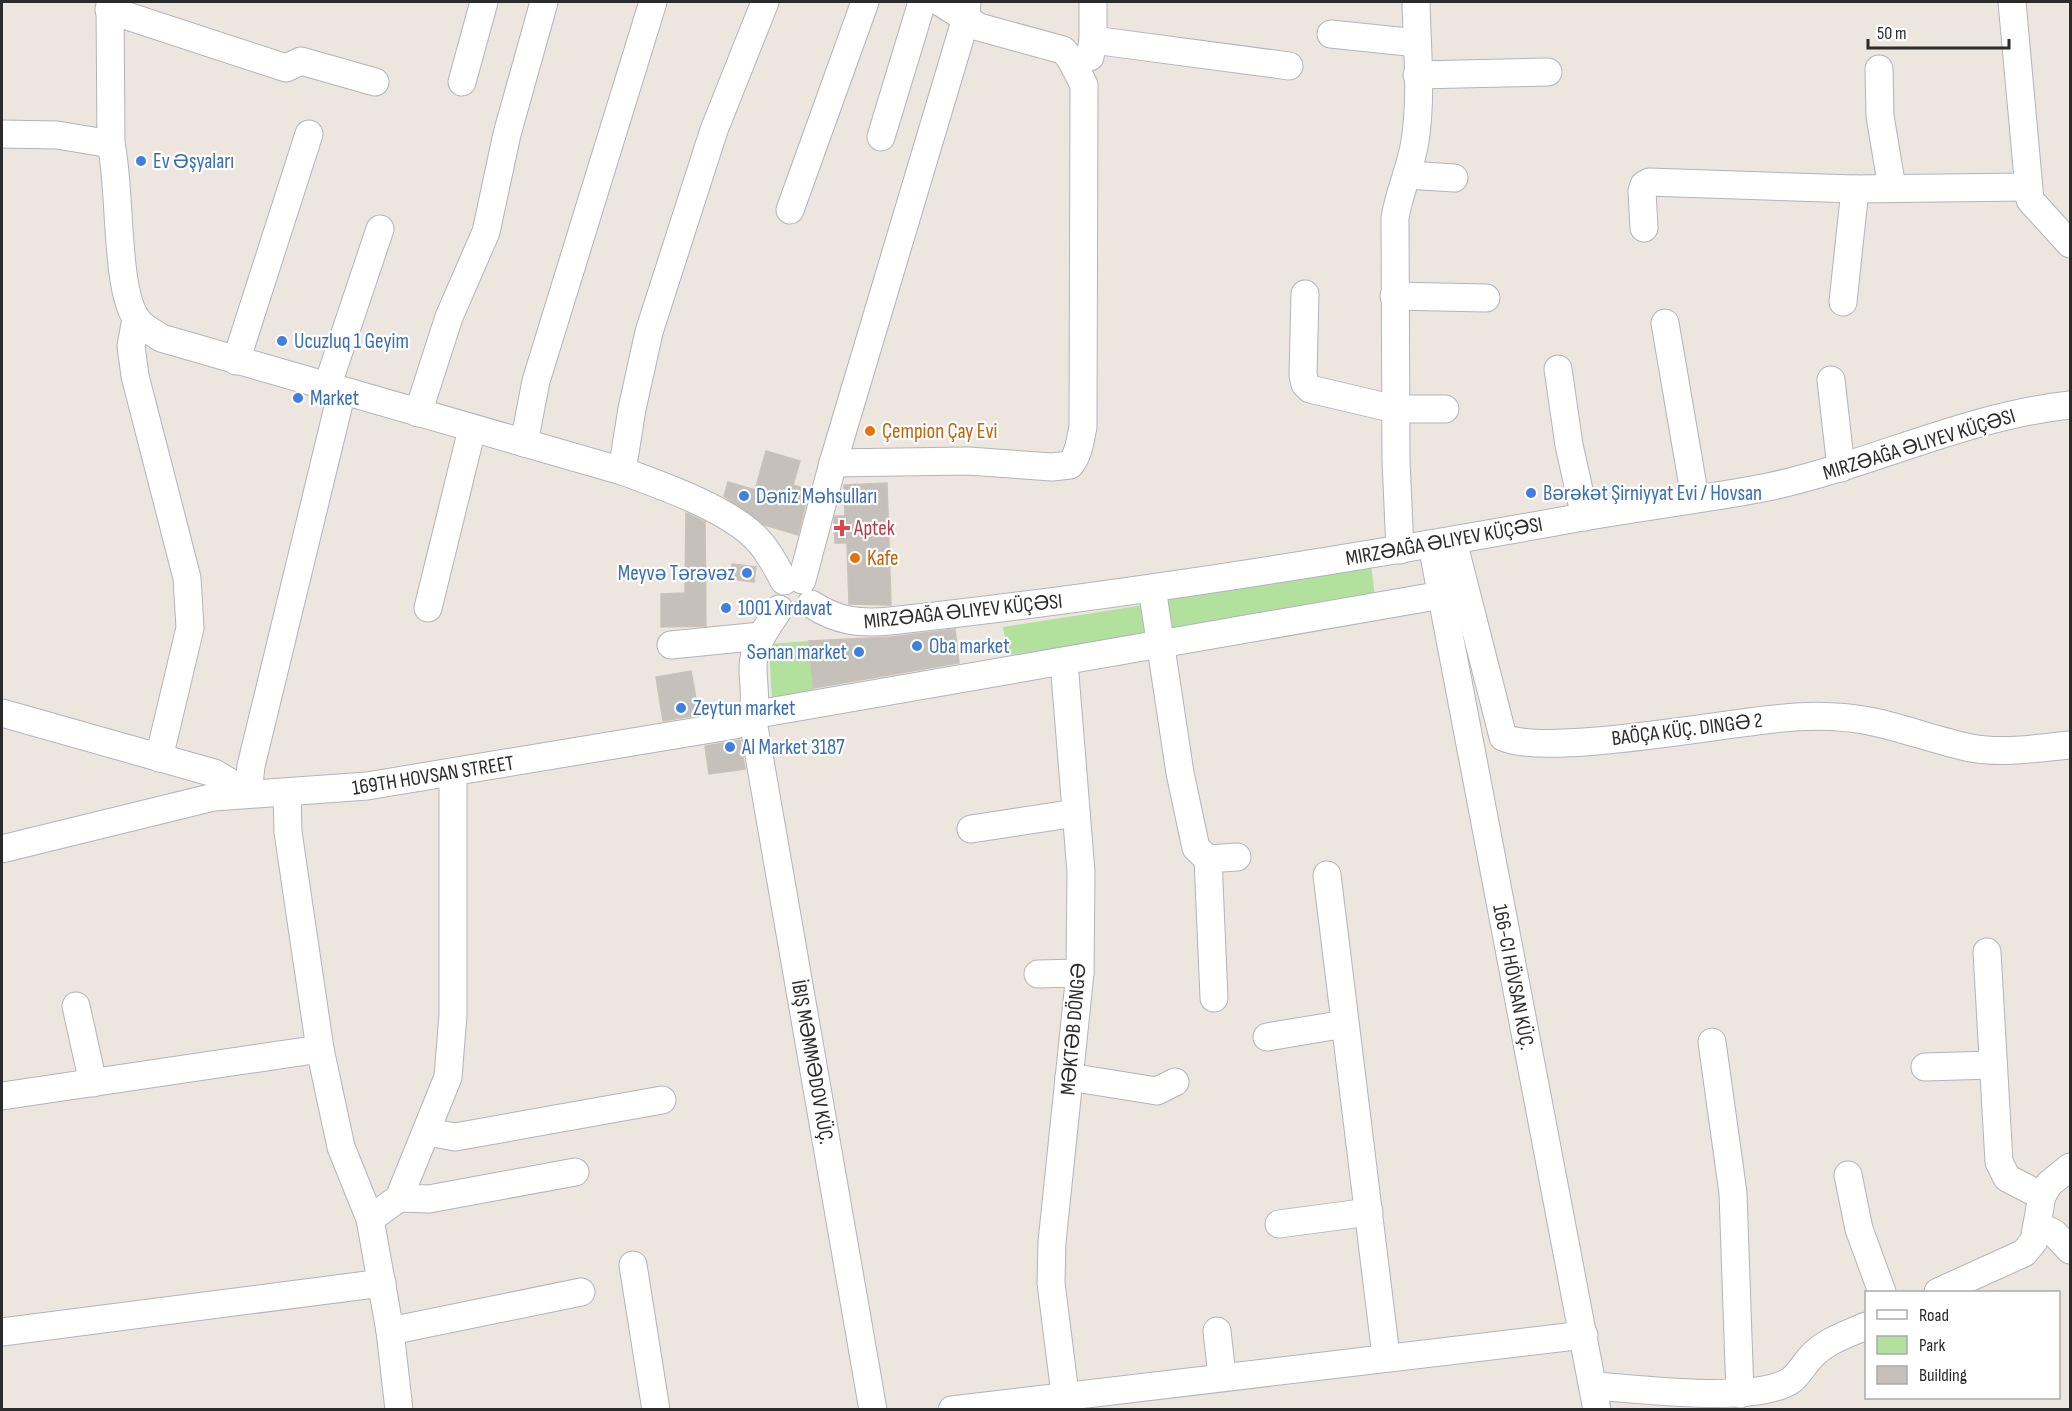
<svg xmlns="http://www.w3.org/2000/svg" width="2072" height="1411" viewBox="0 0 2072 1411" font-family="'Sofia Sans Condensed',sans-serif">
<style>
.green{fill:#b1e19c}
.building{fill:#c5c0b9;stroke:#c8c2b7;stroke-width:1.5}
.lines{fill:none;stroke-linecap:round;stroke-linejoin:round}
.minor-casing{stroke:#b1b3be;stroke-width:29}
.minor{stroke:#fff;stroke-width:27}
.shop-dot{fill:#3f7fe0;stroke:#fff;stroke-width:2}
.food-dot{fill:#e8710a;stroke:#fff;stroke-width:2}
.health-dot{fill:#e0444e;stroke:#fff;stroke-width:2}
.labels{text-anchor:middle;stroke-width:4.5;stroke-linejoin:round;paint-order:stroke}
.shop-label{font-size:21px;fill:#366cbe;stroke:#fff;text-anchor:start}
.food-label{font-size:21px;fill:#c56008;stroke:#fff;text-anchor:start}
.street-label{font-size:21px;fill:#2b2b2b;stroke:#fff}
.health-label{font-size:21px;fill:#be3a42;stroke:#fff;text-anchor:start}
</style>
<rect width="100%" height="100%" fill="#ece6de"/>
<!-- green -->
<g class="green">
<polygon points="1371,565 1375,596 1170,630 1167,599"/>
<polygon points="1144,605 1149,634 1008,655 1003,627"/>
<polygon points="809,641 813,695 772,701 769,644"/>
</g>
<!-- building -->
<g class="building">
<polygon points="766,451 800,461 793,485 809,490 798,535 765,525 724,496 728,482 755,490"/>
<polygon points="887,483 891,605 849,604 847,543 835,543 834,520 835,516 845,516 844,485"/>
<polygon points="686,513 705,522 706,626 661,627 661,594 685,593"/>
<polygon points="732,564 756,567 754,582 731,579"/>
<polygon points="955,629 959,663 813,688 809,641 891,637"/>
<polygon points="691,671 699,715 663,721 656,677"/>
<polygon points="740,740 745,769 709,774 705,746"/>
</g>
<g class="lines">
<defs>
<g id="minor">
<polyline points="110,2 111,144"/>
<polyline points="2012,2 2030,200 2070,244"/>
<polyline points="109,10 286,68 301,61 375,82"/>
<polyline points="1331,34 1417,43"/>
<polyline points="1093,40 1289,66"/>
<polyline points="1090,57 1093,40 1093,2"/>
<polyline points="1879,69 1880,116 1892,188"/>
<polyline points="1417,75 1548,72"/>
<polyline points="462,82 484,2"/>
<path d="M2 134 57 135 111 144C121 187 115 287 136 318 141 327 153 332 161 338L622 471C663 486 726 508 756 538 768 550 776 566 784 581"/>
<polyline points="881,137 922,2"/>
<polyline points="1407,175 1454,178"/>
<polyline points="790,210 865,2"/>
<polyline points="1644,228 1642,191 1644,185 1649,182 1855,189 2027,187"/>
<polyline points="1305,294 1303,375 1305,384 1310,389 1395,409 1445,409"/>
<polyline points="1394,296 1486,298"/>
<polyline points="1843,302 1855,189"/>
<polyline points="136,319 131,346 135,376 187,578 190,628 159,758"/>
<polyline points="1665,323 1695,498"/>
<polyline points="236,361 309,134"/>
<polyline points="1558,369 1569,445 1585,517"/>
<polyline points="1831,380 1841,468"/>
<polyline points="327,387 380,229"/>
<polyline points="418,413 449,317 486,232 507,134 544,2"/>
<polyline points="524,443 536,381 653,2"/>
<path d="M833 463 968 461 1052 467 1070 465C1079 454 1080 441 1083 427L1084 85 1070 58 1063 50 979 27 940 2"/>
<polyline points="622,471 632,409 649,332 714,130 765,2"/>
<path d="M1453 541 1503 737C1543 757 1720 724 1774 719 1806 715 1842 715 1874 722 1906 729 1938 741 1971 748 2003 754 2038 748 2070 745"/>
<polyline points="1432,545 1597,1410"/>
<path d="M1400 550 1396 460 1395 218C1399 192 1411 168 1415 141 1422 96 1417 47 1416 2"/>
<polyline points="802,580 833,463 966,18 967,2"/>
<polyline points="1152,588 1180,773 1196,848 1208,859 1214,998"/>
<path d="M811 604C837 621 859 624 890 621 1122 596 1353 559 1583 517 1644 506 1707 499 1768 487 1870 465 1966 416 2070 405"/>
<polyline points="428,608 472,429"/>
<polyline points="671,645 761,636"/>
<polyline points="1064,662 1081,872 1080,973 1052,1242 1051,1283 1065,1394"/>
<polyline points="2,713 214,773 248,793 251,766 342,391"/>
<polyline points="287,793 288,832 320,1049 341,1147 370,1219 390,1331 399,1410"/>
<polyline points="971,829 1076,813"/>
<path d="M2 849 214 797 367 786 735 725 752 715C757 699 753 684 753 668 753 645 767 627 779 609"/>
<polyline points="1208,859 1237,857"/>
<polyline points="1327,875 1386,1356"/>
<polyline points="1987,952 1999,1162 2007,1178 2042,1196"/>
<polyline points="1038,974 1080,973"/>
<polyline points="76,1006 93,1083"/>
<polyline points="1267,1037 1345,1024"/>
<polyline points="1712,1042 1733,1193 1740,1394"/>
<polyline points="1925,1067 1992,1065"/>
<polyline points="1069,1077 1157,1091 1175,1082"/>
<polyline points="2,1096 320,1049"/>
<polyline points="428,1132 455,1137 662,1100"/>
<polyline points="1848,1175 1859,1229 1882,1292"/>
<polyline points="399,1198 429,1199 575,1172"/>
<polyline points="370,1219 399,1198 448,1077 453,1015 453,773"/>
<polyline points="1279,1224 1369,1212"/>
<polyline points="2037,1225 2054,1233 2070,1250"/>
<polyline points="633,1265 656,1410"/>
<polyline points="1938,1292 2024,1253 2034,1241 2042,1196 2049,1184 2070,1167"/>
<polyline points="390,1331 581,1292"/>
<polyline points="1217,1331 1222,1376"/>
<polyline points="2,1332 382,1283"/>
<path d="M1594 1386C1641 1389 1752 1404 1790 1381 1798 1376 1804 1364 1811 1357 1825 1341 1848 1334 1866 1326"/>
<polyline points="873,1410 752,715 1442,595"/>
<polyline points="952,1410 1584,1335"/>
</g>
</defs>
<!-- minor casing -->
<use href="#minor" class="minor-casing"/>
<!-- minor -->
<use href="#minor" class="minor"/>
</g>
<!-- markers -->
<g class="shop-dot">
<circle cx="141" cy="161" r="6"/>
<circle cx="282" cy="341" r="6"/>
<circle cx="298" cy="398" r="6"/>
<circle cx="1531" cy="493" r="6"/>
<circle cx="744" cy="496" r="6"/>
<circle cx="747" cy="573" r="6"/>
<circle cx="726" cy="608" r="6"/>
<circle cx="917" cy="646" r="6"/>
<circle cx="859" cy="652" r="6"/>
<circle cx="681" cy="708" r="6"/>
<circle cx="730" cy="747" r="6"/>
</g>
<g class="food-dot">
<circle cx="870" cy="431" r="6"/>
<circle cx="855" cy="558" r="6"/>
</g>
<path class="health-dot" d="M839 519h6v6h6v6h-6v6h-6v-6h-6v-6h6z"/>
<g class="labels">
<!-- shop labels -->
<g class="shop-label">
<text x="153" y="168">Ev Əşyaları</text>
<text x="294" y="348">Ucuzluq 1 Geyim</text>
<text x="310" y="405">Market</text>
<text x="1543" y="500">Bərəkət Şirniyyat Evi / Hovsan</text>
<text x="756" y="503">Dəniz Məhsulları</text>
<text x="735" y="580" text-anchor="end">Meyvə Tərəvəz</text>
<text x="738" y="615">1001 Xırdavat</text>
<text x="929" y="653">Oba market</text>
<text x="847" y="659" text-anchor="end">Sənan market</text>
<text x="693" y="715">Zeytun market</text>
<text x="742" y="754">Al Market 3187</text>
</g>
<!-- food labels -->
<g class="food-label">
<text x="882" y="438">Çempion Çay Evi</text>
<text x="867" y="565">Kafe</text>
</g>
<!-- street labels -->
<g class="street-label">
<text transform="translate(1919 444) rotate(-17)" y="7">MIRZƏAĞA ƏLIYEV KÜÇƏSI</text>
<text transform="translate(1444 541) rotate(-10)" y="7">MIRZƏAĞA ƏLIYEV KÜÇƏSI</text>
<text transform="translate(963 611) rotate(-6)" y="7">MIRZƏAĞA ƏLIYEV KÜÇƏSI</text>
<text transform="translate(1687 729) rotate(-7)" y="7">BAÖÇA KÜÇ. DINGƏ 2</text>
<text transform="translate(433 775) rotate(-9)" y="7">169TH HOVSAN STREET</text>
<text transform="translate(1514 977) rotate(79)" y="7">166-CI HÖVSAN KÜÇ.</text>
<text transform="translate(1073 1029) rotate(-85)" y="7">MƏKTƏB DÖNGƏ</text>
<text transform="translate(813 1062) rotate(80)" y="7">İBIŞ MƏMMƏDOV KÜÇ.</text>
</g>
<!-- health labels -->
<g class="health-label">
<text x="854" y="535">Aptek</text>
</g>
</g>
<!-- border -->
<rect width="2072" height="1411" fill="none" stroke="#2b2b2b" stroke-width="6"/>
<!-- legend -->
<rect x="1865" y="1291" width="195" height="108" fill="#ffffff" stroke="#aaaaaa" stroke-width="1.5"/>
<rect x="1877" y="1310" width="30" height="9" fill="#ffffff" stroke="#aaaaaa" stroke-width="1.5"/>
<text x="1919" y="1321" font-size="18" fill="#2b2b2b">Road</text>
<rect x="1877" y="1336" width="30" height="18" fill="#b1e19c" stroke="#aaaaaa" stroke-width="1.5"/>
<text x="1919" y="1351" font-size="18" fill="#2b2b2b">Park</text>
<rect x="1877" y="1366" width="30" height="18" fill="#c5c0b9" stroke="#aaaaaa" stroke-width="1.5"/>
<text x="1919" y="1381" font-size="18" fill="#2b2b2b">Building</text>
<!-- scale -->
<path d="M1868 39v9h141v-9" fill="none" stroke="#2b2b2b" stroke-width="3"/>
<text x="1877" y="39" font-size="18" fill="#2b2b2b" stroke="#ffffff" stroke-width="4.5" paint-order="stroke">50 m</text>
</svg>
